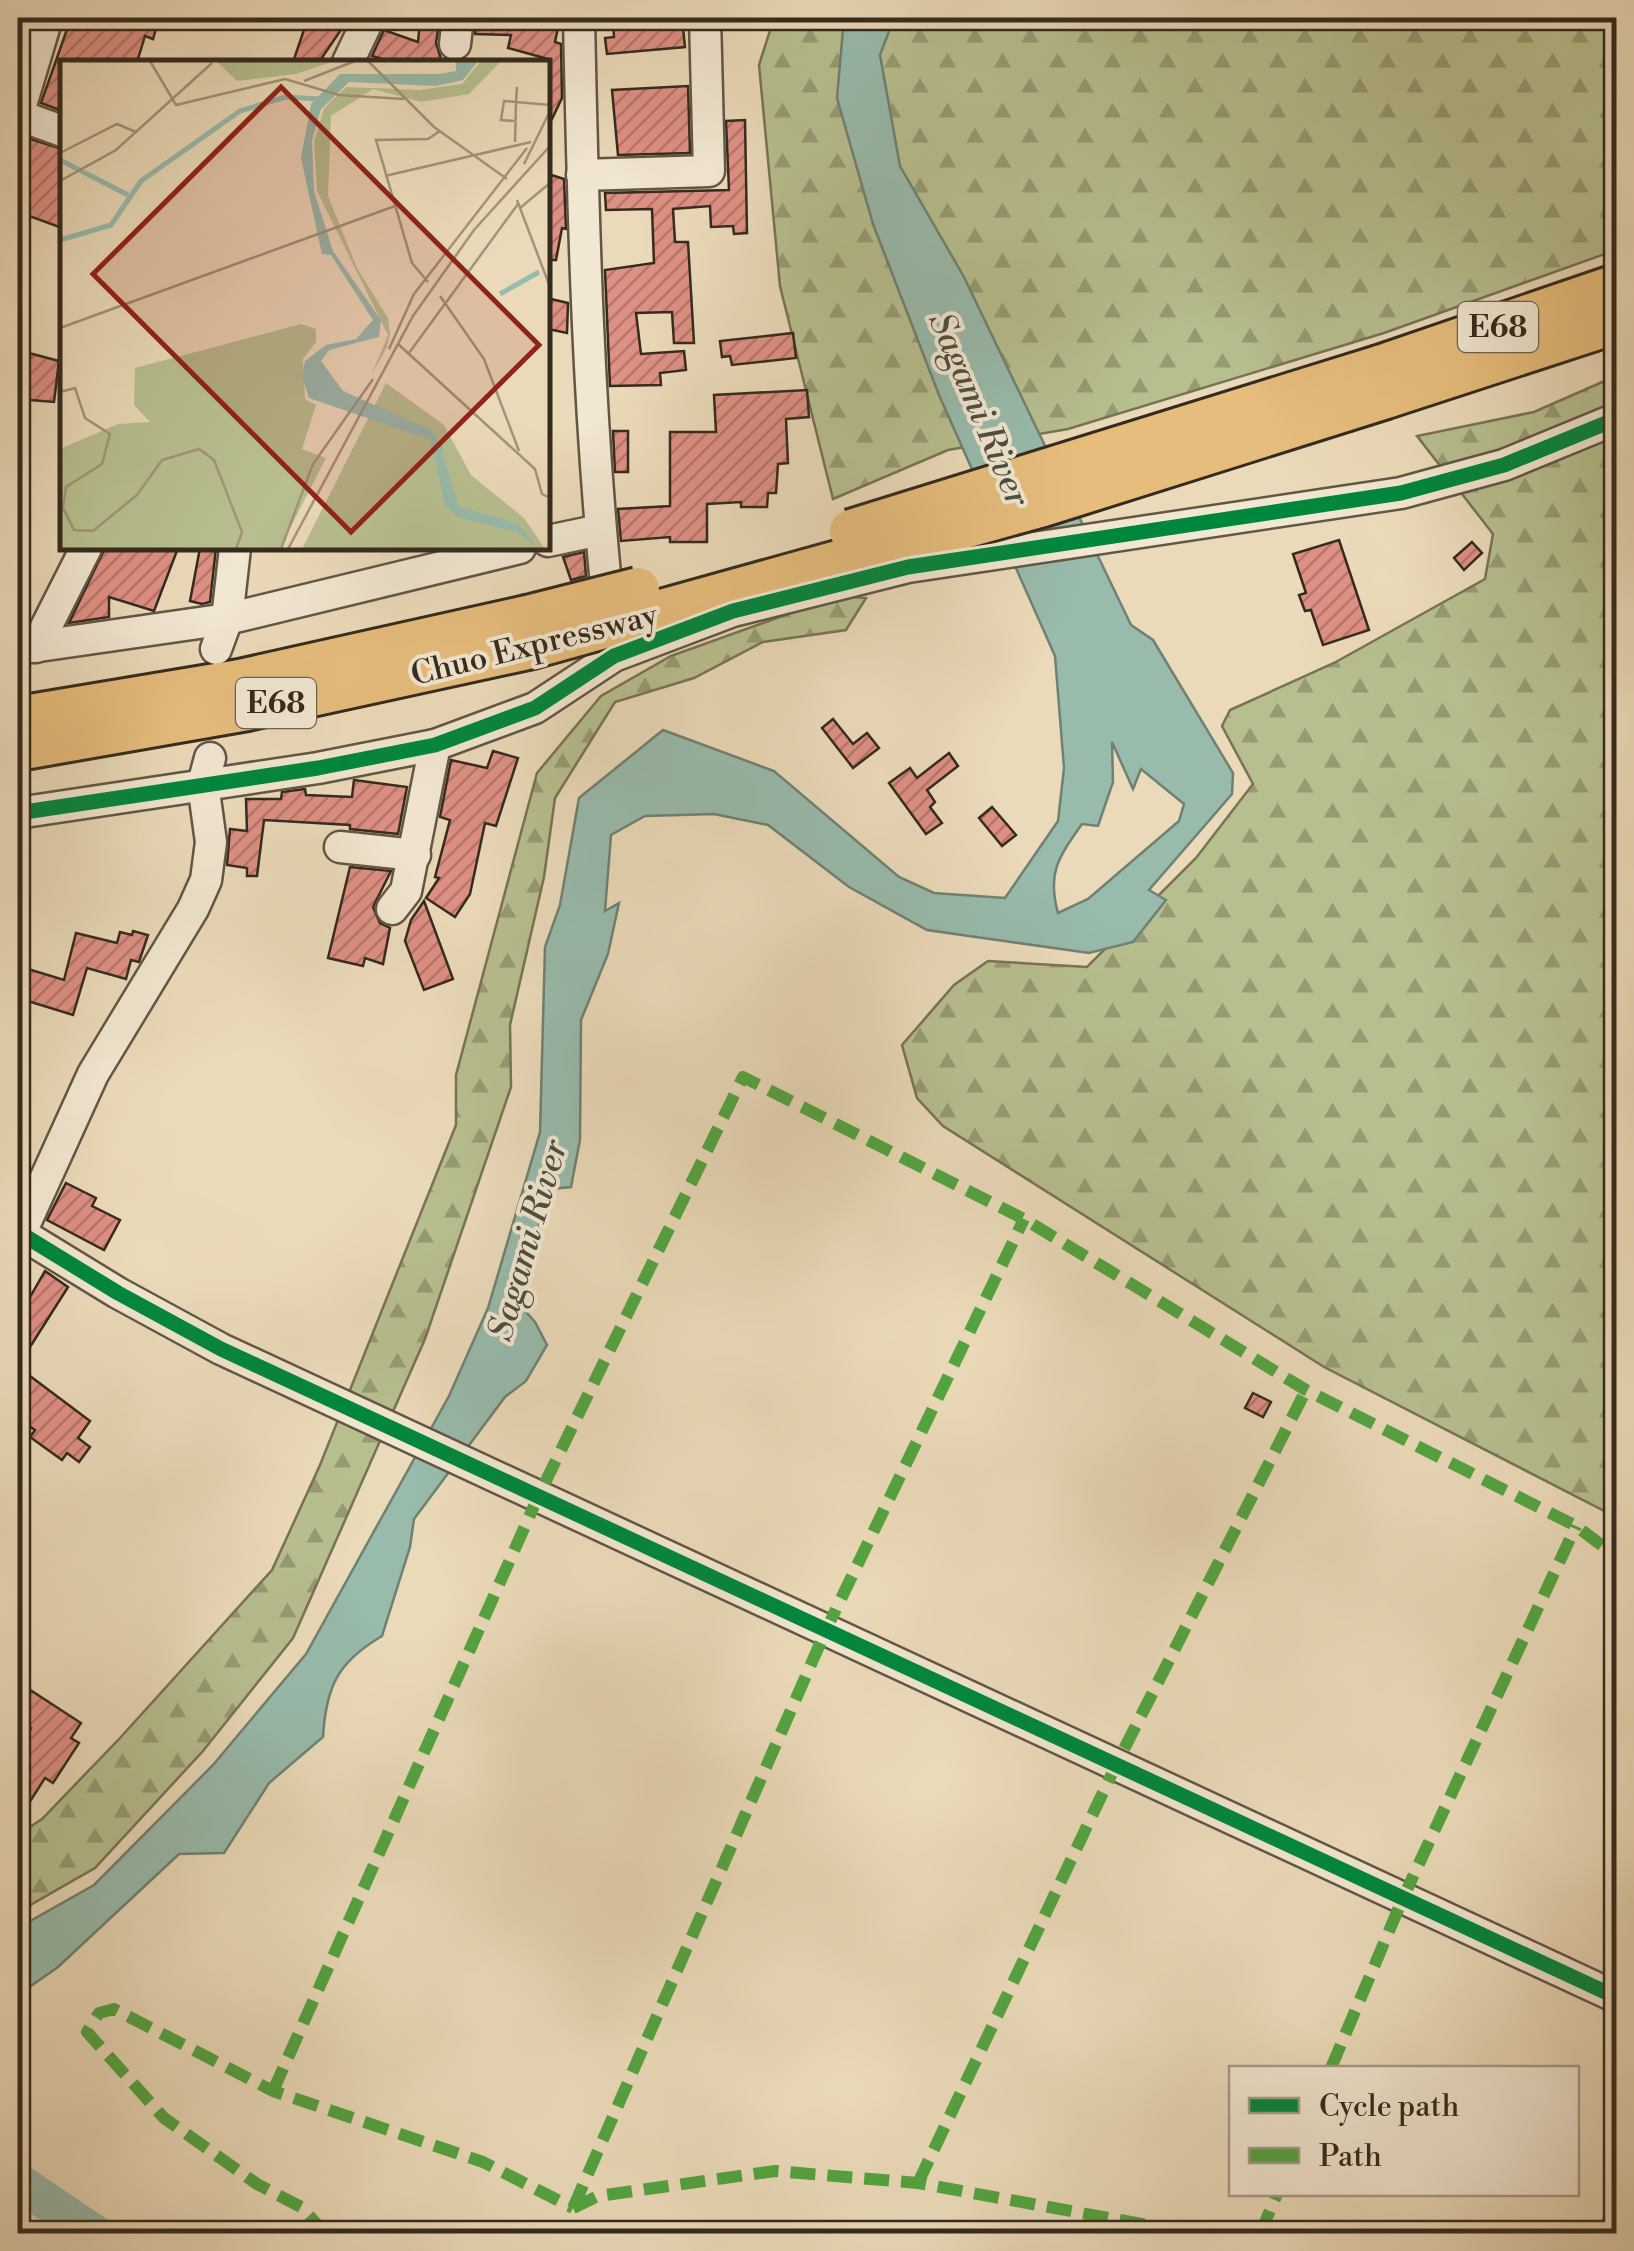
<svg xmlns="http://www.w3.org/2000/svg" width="1634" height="2251" viewBox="0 0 1634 2251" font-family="'Libre Bodoni',serif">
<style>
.forest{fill:url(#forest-firs);stroke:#767456;stroke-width:2.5}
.water{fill:#98bbac;stroke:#708173;stroke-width:2.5;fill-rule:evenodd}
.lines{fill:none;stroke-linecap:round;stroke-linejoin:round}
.river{stroke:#98bbac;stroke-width:38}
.building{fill:url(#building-hatch);stroke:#342a1e;stroke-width:2.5}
.minor-casing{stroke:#625645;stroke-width:35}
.highway-casing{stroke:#342a1e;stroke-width:48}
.minor{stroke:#f2e7d2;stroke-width:30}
.highway{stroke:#e6bd7c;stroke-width:42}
.highway-bridge-casing{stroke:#342a1e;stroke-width:48;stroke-linecap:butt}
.highway-bridge{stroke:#e6bd7c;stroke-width:42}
.quiet{stroke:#53a441;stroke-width:12;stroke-dasharray:25 12;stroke-linecap:butt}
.cycleway-casing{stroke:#f2e7d2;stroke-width:21}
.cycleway{stroke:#00873e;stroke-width:15}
.labels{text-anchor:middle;stroke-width:8;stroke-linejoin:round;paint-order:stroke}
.shield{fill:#f2e7d2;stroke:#6d6354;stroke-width:2.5}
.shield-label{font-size:30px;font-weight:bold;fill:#342a1e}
.street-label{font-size:32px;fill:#342a1e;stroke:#f2e7d2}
.water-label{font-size:35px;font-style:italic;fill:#4d4e42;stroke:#f2e7d2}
.inset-river{fill:none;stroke:#98bbac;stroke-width:5}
.inset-road{fill:none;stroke:#a2947b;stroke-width:2.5}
.view{fill:#8f2418;fill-opacity:0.15;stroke:#8f2418;stroke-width:5}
.inset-edge{fill:none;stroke:#342a1e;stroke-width:5}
</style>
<defs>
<pattern id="forest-firs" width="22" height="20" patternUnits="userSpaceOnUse" patternTransform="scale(2.5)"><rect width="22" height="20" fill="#b8bf8f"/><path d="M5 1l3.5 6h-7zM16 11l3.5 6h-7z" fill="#969b74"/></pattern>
<pattern id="building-hatch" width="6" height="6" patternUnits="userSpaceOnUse" patternTransform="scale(2.5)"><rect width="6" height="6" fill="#df9084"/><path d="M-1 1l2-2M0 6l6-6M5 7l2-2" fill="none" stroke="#b6766b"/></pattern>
</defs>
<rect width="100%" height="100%" fill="#ebdab9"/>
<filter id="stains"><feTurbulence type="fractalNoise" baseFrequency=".002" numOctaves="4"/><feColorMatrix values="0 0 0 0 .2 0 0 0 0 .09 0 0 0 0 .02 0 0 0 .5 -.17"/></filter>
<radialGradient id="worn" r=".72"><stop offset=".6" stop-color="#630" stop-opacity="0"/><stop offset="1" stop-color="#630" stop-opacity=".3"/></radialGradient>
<!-- forest -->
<g class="forest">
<polygon points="774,18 1616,18 1616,250 1384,333 1068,429 948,450 833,499 780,286 759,65"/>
<polygon points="1616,376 1616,1517 1324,1367 943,1126 917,1098 902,1045 954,985 988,961 1087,967 1196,858 1253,784 1222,726 1230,710 1334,663 1485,579 1493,534 1417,436 1534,412"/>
<polygon points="838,596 866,598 846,630 763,642 694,678 615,702 555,798 544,877 510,1025 511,1087 425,1339 293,1638 203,1751 95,1868 18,1912 18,1835 42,1819 120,1738 272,1570 320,1465 456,1125 456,1075 537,773 601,696 671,656"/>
</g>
<!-- water -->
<path class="water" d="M844 18H894L880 55 900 166 964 277 1131 625 1153 640 1233 773 1232 794 1149 890 1166 900 1133 942 1089 953 927 930 849 887 768 825 714 814 645 816 611 835 605 911 619 903 608 954 581 1020 580 1140 571 1187 550 1189 516 1301 535 1322 547 1345 526 1381 505 1397 414 1519 410 1547 382 1636C338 1662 326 1686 323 1737L269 1783 224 1853 179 1854 58 1967 18 1995V1928L94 1885 213 1765 306 1654 449 1396 488 1308 540 1132 545 947 560 905 579 798 663 730 774 771 899 877 934 893 1005 898 1058 821 1064 768 1055 656 939 395 873 224 837 98ZM1112 742 1133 789 1141 769 1184 804 1179 821 1088 899 1058 913C1047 873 1058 858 1082 824L1098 826 1113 782Z"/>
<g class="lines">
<!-- river -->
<polyline class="river" points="18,2182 95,2234"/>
</g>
<!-- building -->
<g class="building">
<polygon points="71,18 159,18 153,39 145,36 137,62 62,62 62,111 41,103"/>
<polygon points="308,18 335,18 345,24 319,62 293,62"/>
<polygon points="476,18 560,18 555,42 561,44 562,98 552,119 548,119 548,59 508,48 511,35 475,34"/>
<polygon points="682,18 685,47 607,54 605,38 614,37 613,24"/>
<polygon points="420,21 439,23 436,43 442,62 393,62 372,56 384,30 418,42"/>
<polygon points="688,86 690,153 618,155 612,90"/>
<polygon points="745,120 747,233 734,234 733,226 711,227 710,206 673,209 675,242 688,242 694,343 674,343 672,312 636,313 641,354 684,351 686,370 660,373 661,385 610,386 605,270 654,263 652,209 606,210 605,193 729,190 726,121"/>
<polygon points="21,136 62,149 62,228 18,212"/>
<polygon points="548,174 564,179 566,229 562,228 556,260 548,260"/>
<polygon points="551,299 568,303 567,333 548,329"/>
<polygon points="793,333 796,358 732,365 730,356 722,357 720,341"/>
<polygon points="25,352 59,361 54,402 18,399"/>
<polygon points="807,390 809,417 786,419 788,463 778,464 776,493 768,493 767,507 741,507 741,502 707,504 707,542 670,542 670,537 621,541 618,509 670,506 670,432 716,432 714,395"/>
<polygon points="613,431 628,431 628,472 615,472"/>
<polygon points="1339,540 1369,630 1323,645 1311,610 1305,611 1299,595 1306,593 1293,554"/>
<polygon points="1472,542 1482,553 1464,570 1454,558"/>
<polygon points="105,548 178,548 154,611 109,597 109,617 69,623"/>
<polygon points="200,548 216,548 210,602 202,604 190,601"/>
<polygon points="584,552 586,576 571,580 563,557"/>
<polygon points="833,719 853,744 867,733 879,748 853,768 822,728"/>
<polygon points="493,751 518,758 496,826 485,823 470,894 455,917 426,898 439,878 435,877 450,820 440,817 451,760 487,768"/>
<polygon points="949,753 958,766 927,790 935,802 930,807 942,823 926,834 889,783 910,768 917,778"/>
<polygon points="354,780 407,787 398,834 350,829 350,825 264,820 257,876 247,876 247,868 227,865 230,829 247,831 246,799 281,799 282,792 305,789 306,795 352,797"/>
<polygon points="992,807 1016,835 1002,846 979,818"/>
<polygon points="350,867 391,871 373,907 380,923 390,928 383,964 365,958 363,966 328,958"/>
<polygon points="424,901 453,979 424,990 405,941 411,920"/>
<polygon points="133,931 148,935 139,962 131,960 126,979 87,968 73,1015 18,998 18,966 64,980 76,933 117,943 120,932 132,935"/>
<polygon points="66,1183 96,1198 92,1206 120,1220 104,1250 47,1220"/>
<polygon points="45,1271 68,1287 18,1366 18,1318"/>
<polygon points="18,1367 90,1421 78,1438 90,1447 79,1462 67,1453 62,1460 30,1437 35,1430 18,1418"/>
<polygon points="1253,1393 1271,1402 1263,1417 1245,1408"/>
<polygon points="18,1682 81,1723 71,1738 79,1743 53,1783 45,1778 29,1803 18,1795 18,1748 31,1728 18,1719"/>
</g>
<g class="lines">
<defs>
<g id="minor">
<polyline points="47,18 18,115 62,131"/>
<path d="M579 18C583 216 588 417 609 614"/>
<polyline points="455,44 458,18"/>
<polyline points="348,62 369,18"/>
<polyline points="582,175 709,171 705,18"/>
<polyline points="548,541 600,530"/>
<polyline points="36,647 86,548"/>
<polyline points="18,649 227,619 520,548"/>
<polyline points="216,649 227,619 235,548"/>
<polyline points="18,813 318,768 435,745 535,708 614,656 733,611 908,567 1401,493 1504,465 1616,419"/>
<polyline points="340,847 415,855"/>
<polyline points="392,909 406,891 435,745"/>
<polyline points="20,1233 118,1293 221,1349 1616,1997"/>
<polyline points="18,1239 93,1074 193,909 206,880 211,842 203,784 210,758"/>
</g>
<g id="highway">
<polyline points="1379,367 1616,286"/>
<polyline points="1386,397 1616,322"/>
<polyline points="18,718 240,681 527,617"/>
<polyline points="18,749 247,709 532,647"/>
</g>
</defs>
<!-- minor casing -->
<use href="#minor" class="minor-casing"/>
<!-- highway casing -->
<use href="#highway" class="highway-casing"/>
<!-- minor -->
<use href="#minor" class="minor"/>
<!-- highway -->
<use href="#highway" class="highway"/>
<defs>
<g id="highway-bridge">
<polyline points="851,531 1379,367"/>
<polyline points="527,617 638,589"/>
<polyline points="532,647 1043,505 1386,397"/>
</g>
</defs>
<!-- highway-bridge casing -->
<use href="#highway-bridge" class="highway-bridge-casing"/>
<!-- highway-bridge -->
<use href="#highway-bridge" class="highway-bridge"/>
<!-- quiet -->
<g class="quiet">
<polyline points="1331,2068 1403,1898 1576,1526"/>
<polyline points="273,2091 538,1497 743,1077 1024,1219 1306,1390 1576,1526 1616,1556"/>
<polyline points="918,2183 1116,1765 1306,1390"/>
<polyline points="573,2208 826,1630 1024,1219"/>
<polyline points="573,2208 598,2196 775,2171 918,2183 1196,2234"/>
<polyline points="412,2229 439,2234"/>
<polyline points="326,2234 301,2207 257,2184 164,2118 87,2032 99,2013 114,2009 273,2091 483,2162 573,2208"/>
<polyline points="1260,2234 1277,2194"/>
<polyline points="1602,2234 1616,2201"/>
</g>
<defs>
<g id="cycleway">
<polyline points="18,813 318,768 435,745 535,708 614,656 733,611 908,567 1401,493 1504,465 1616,419"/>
<polyline points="18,1239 20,1233 118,1293 221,1349 1616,1997"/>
</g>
</defs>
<!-- cycleway casing -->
<use href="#cycleway" class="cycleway-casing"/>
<!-- cycleway -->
<use href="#cycleway" class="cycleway"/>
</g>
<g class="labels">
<!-- shield labels -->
<g class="shield">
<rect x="1458" y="302" width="80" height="50" rx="8"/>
<rect x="236" y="678" width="80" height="50" rx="8"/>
</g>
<g class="shield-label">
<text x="1498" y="337">E68</text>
<text x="276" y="713">E68</text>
</g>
<!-- street labels -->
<g class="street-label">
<text transform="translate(534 644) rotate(-14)" y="11">Chuo Expressway</text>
</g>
<!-- water labels -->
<g class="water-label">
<text transform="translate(980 409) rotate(67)" y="12">Sagami River</text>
<text transform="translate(527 1240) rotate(-74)" y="12">Sagami River</text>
</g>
</g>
<!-- overview -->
<g transform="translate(60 60)">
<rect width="490" height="490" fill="#ebdab9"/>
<path d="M156 1H275L236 14 177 21ZM421 1H441L409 34 361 42 313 29 271 56 268 136 297 208 328 258 330 274 327 287 311 316 328 275 257 131 254 82 264 48 286 27 360 30 402 24ZM241 264 256 269V282L243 299 245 339 256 345 242 389 266 398 220 488 0 489V389L58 364 90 362 74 345 75 308ZM326 323 384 365 411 415 464 458 485 489H242Z" fill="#b8bf8f"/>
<path d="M396 1H418L403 20 376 26 289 22 261 49 252 80 254 131 273 191 321 260 319 277 269 290 261 301 283 331 371 370 389 397 381 390 399 446 458 464 479 489 457 472 398 457 385 445 371 380 249 338 242 316 245 301 266 285 296 279 313 260 271 195 262 194 241 98 251 44 280 14H379L396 11Z" fill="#98bbac"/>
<path class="inset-river" d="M0 100 68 135M0 180 51 165 81 121 180 51 225 37 260 39M440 234 479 212"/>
<path class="inset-road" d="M90 1 116 45 225 19 279 35 344 39M308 1 374 67 447 119M244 21 295 1M454 61 441 60 444 41 456 42 457 27M455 82 456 42 490 45M0 93 57 64 76 72M464 104 490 51M325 116 471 82M0 121 56 90 152 3M457 140 490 227M460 148 490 123M368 222 352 203 316 80 368 79 380 71M380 236 424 299 459 391M0 268 335 146M338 284 475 409 482 434 490 438M329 289 354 234 467 88M349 293 458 144M0 332 15 328 25 358 50 374 42 404 6 427 3 448 14 470 33 471 77 435 102 400 139 389 154 400 182 472 176 489M221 489 253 404 313 319M228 489 353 256 414 170 490 86"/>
<path class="view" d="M221 27 479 285 291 472 33 214Z"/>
<rect width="490" height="490" class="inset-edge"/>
</g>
<!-- margin -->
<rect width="1634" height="2251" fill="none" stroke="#ebdab9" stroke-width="60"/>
<rect x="20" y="20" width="1594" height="2211" fill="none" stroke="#342a1e" stroke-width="5"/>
<rect x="30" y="30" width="1574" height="2191" fill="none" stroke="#342a1e" stroke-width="2.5"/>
<!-- legend -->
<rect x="1229" y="2066" width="350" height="130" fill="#f2e7d2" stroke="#a69b8a" stroke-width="2.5"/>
<rect x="1249" y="2098" width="50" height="15" fill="#00873e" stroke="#a69b8a" stroke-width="2.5"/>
<text x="1319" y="2116" font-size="30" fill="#342a1e">Cycle path</text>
<rect x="1249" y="2148" width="50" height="15" fill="#53a441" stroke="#a69b8a" stroke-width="2.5"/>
<text x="1319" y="2166" font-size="30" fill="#342a1e">Path</text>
<rect width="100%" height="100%" filter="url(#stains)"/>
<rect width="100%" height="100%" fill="url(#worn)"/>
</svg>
